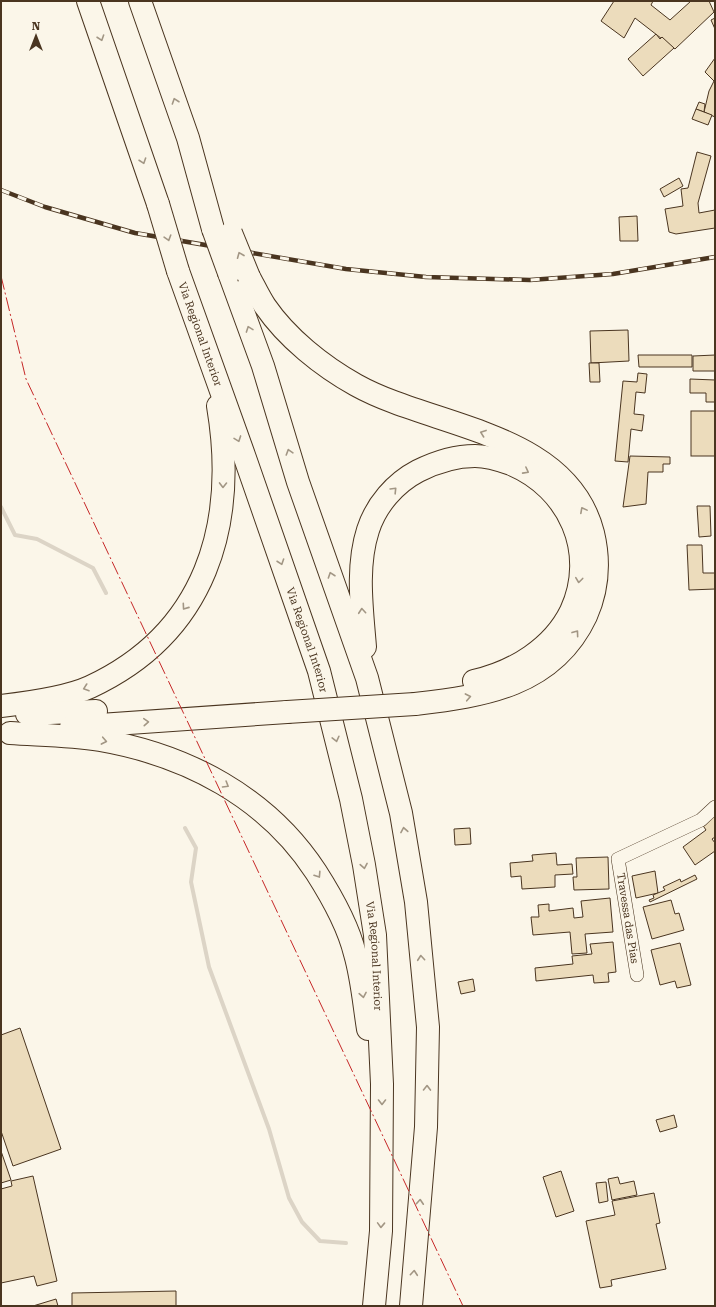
<svg xmlns="http://www.w3.org/2000/svg" width="716" height="1307" viewBox="0 0 716 1307" font-family="'Roboto Serif',serif">
<style>
.lines{fill:none;stroke-linecap:round;stroke-linejoin:round}
.stream{stroke:#dcd4c6;stroke-width:4}
.building{fill:#ecdcbc;stroke:#4a3520}
.street-casing{stroke:#4a3520;stroke-width:14}
.highway-casing{stroke:#4a3520;stroke-width:24}
.street{stroke:#fbf6e9;stroke-width:13}
.highway{stroke:#fbf6e9;stroke-width:22}
.rail-casing{stroke:#4a3520;stroke-width:4.5}
.rail{stroke:#fbf6e9;stroke-width:3;stroke-dasharray:9;stroke-linecap:butt}
.highway-bridge-casing{stroke:#4a3520;stroke-width:24;stroke-linecap:butt}
.highway-bridge{stroke:#fbf6e9;stroke-width:22}
.power{stroke:#c62828;stroke-width:1;stroke-dasharray:14 3 2 3;stroke-linecap:butt}
.oneway{stroke:#a29684}
.labels{text-anchor:middle;stroke-width:3;stroke-linejoin:round;paint-order:stroke}
.street-label{font-size:11px;fill:#4a3520;stroke:#fbf6e9}
</style>
<rect width="100%" height="100%" fill="#fbf6e9"/>
<g class="lines">
<!-- stream -->
<g class="stream">
<polyline points="1,507 15,535 37,539 93,568 106,593"/>
<polyline points="185,828 196,848 191,882 209,967 269,1129 289,1198 302,1222 320,1241 346,1243"/>
</g>
</g>
<!-- building -->
<g class="building">
<polygon points="614,1 653,1 651,5 670,20 691,1 709,1 714,12 675,49 635,18 624,38 601,21"/>
<polygon points="715,18 715,29 711,20"/>
<polygon points="656,34 660,39 662,37 674,48 643,76 628,59"/>
<polygon points="715,58 715,79 714,81 705,72"/>
<polygon points="715,79 715,117 704,112 709,91"/>
<polygon points="699,102 705,104 704,112 696,109"/>
<polygon points="696,109 712,115 708,125 692,119"/>
<polygon points="697,152 711,156 698,203 699,213 715,210 715,228 676,234 669,232 665,209 683,206 681,189 688,188"/>
<polygon points="679,178 683,186 664,197 660,189"/>
<polygon points="637,216 638,241 620,241 619,217"/>
<polygon points="628,330 629,361 591,363 590,331"/>
<polygon points="638,355 692,355 692,367 639,367"/>
<polygon points="715,355 715,371 693,371 693,356"/>
<polygon points="589,363 599,363 600,382 590,382"/>
<polygon points="638,373 647,374 645,393 636,392 634,414 644,415 642,431 631,429 628,462 615,461 623,381 637,382"/>
<polygon points="690,379 715,380 715,402 706,402 706,393 690,393"/>
<rect x="691" y="411" width="24" height="45"/>
<polygon points="630,456 670,457 670,464 663,464 663,472 648,472 646,504 623,507"/>
<polygon points="697,506 710,506 711,536 699,537"/>
<polygon points="687,545 702,545 703,573 715,573 715,589 689,590"/>
<polygon points="715,815 715,837 712,839 715,843 715,851 695,865 683,847 706,830 702,824"/>
<polygon points="470,828 471,844 455,845 454,829"/>
<polygon points="556,853 557,865 572,864 573,874 555,875 555,887 522,889 521,876 511,877 510,863 533,861 532,855"/>
<polygon points="608,857 609,889 574,890 573,877 577,877 576,858"/>
<polygon points="655,871 658,893 636,898 632,876"/>
<polygon points="695,875 697,879 650,902 649,900 654,898 653,895 665,890 663,887 680,879 681,882"/>
<polygon points="610,898 613,932 585,934 587,953 572,954 570,932 533,935 531,917 539,917 538,905 549,904 549,911 573,908 574,918 583,917 581,901"/>
<polygon points="671,900 675,914 679,913 684,930 652,939 643,907"/>
<polygon points="613,942 616,972 608,973 609,982 594,983 593,975 536,981 535,968 573,964 572,956 592,954 590,944"/>
<polygon points="680,943 691,985 677,988 675,981 660,985 651,950"/>
<polygon points="473,979 475,991 461,994 458,982"/>
<polygon points="20,1028 61,1149 13,1166 1,1131 1,1035"/>
<polygon points="674,1115 677,1127 660,1132 656,1120"/>
<polygon points="1,1151 11,1180 1,1183"/>
<polygon points="561,1171 574,1211 556,1217 543,1177"/>
<polygon points="33,1176 57,1281 37,1286 34,1276 1,1283 1,1189 12,1186 11,1181"/>
<polygon points="618,1177 620,1184 634,1181 637,1195 612,1200 608,1179"/>
<polygon points="606,1182 608,1201 599,1203 596,1183"/>
<polygon points="654,1193 660,1223 656,1224 666,1269 611,1280 612,1286 600,1288 586,1221 615,1215 612,1201"/>
<polygon points="176,1291 176,1306 72,1306 72,1293"/>
<polygon points="56,1299 58,1306 33,1306"/>
</g>
<g class="lines">
<defs>
<polyline id="street" points="637,975 618,859 701,820 715,807"/>
<g id="highway">
<polyline points="88,1 158,204"/>
<polyline points="140,1 188,138 213,229"/>
<path id="s1" d="M178 271 245 458 319 671 351 799 364 865 375 935 382 1084 381 1231 374 1306"/>
<polyline points="229,273 263,366 298,482 367,678 401,813 416,902 428,1027 426,1127 411,1306"/>
<path d="M249 277C254 286 259 297 265 306 287 338 322 366 356 385 433 428 567 431 593 533 600 562 598 589 586 616 553 686 484 696 415 704"/>
<path d="M365 647C362 609 356 567 368 530 376 505 395 483 418 471 436 462 455 456 475 456 487 456 500 460 511 464 569 488 598 552 571 611 553 648 514 672 474 681"/>
<path d="M1 706C27 703 66 698 90 687 206 633 238 525 218 406"/>
<polyline points="27,714 96,711"/>
<polyline points="71,727 287,712"/>
<path d="M10 733C40 735 71 735 100 740 187 755 267 797 316 872 332 897 348 925 355 954 362 978 364 1004 368 1029"/>
</g>
</defs>
<!-- street casing -->
<use href="#street" class="street-casing"/>
<!-- highway casing -->
<use href="#highway" class="highway-casing"/>
<!-- street -->
<use href="#street" class="street"/>
<!-- highway -->
<use href="#highway" class="highway"/>
<defs>
<polyline id="rail" points="1,190 45,207 135,233 346,269 426,277 530,280 613,274 715,257"/>
</defs>
<!-- rail casing -->
<use href="#rail" class="rail-casing"/>
<!-- rail -->
<use href="#rail" class="rail"/>
<defs>
<g id="highway-bridge">
<polyline points="158,204 178,271"/>
<polyline points="213,229 229,273"/>
<polyline points="231,233 249,277"/>
<polyline points="287,712 415,704"/>
</g>
</defs>
<!-- highway-bridge casing -->
<use href="#highway-bridge" class="highway-bridge-casing"/>
<!-- highway-bridge -->
<use href="#highway-bridge" class="highway-bridge"/>
<!-- power -->
<polyline class="power" points="1,276 26,379 463,1306"/>
</g>
<!-- one-way arrows -->
<defs><path id="oneway-chevron" d="M-2-3.5L2.5 0L-2 3.5" fill="none" stroke-width="1.6" stroke-linecap="round" stroke-linejoin="round"/></defs>
<g class="oneway">
<use href="#oneway-chevron" transform="translate(101 38) rotate(71)"/>
<use href="#oneway-chevron" transform="translate(175 101) rotate(-109)"/>
<use href="#oneway-chevron" transform="translate(143 161) rotate(71)"/>
<use href="#oneway-chevron" transform="translate(168 238) rotate(73)"/>
<use href="#oneway-chevron" transform="translate(240 255) rotate(-112)"/>
<use href="#oneway-chevron" transform="translate(249 329) rotate(-110)"/>
<use href="#oneway-chevron" transform="translate(483 433) rotate(-160)"/>
<use href="#oneway-chevron" transform="translate(238 439) rotate(70)"/>
<use href="#oneway-chevron" transform="translate(289 452) rotate(-107)"/>
<use href="#oneway-chevron" transform="translate(526 471) rotate(28)"/>
<use href="#oneway-chevron" transform="translate(223 485) rotate(91)"/>
<use href="#oneway-chevron" transform="translate(394 490) rotate(-46)"/>
<use href="#oneway-chevron" transform="translate(583 510) rotate(-118)"/>
<use href="#oneway-chevron" transform="translate(281 562) rotate(71)"/>
<use href="#oneway-chevron" transform="translate(331 575) rotate(-109)"/>
<use href="#oneway-chevron" transform="translate(579 580) rotate(97)"/>
<use href="#oneway-chevron" transform="translate(185 607) rotate(125)"/>
<use href="#oneway-chevron" transform="translate(362 611) rotate(-95)"/>
<use href="#oneway-chevron" transform="translate(576 633) rotate(-54)"/>
<use href="#oneway-chevron" transform="translate(86 688) rotate(161)"/>
<use href="#oneway-chevron" transform="translate(468 697) rotate(-11)"/>
<use href="#oneway-chevron" transform="translate(146 722) rotate(-4)"/>
<use href="#oneway-chevron" transform="translate(336 739) rotate(76)"/>
<use href="#oneway-chevron" transform="translate(104 741) rotate(11)"/>
<use href="#oneway-chevron" transform="translate(226 785) rotate(31)"/>
<use href="#oneway-chevron" transform="translate(404 830) rotate(-100)"/>
<use href="#oneway-chevron" transform="translate(364 866) rotate(80)"/>
<use href="#oneway-chevron" transform="translate(318 875) rotate(57)"/>
<use href="#oneway-chevron" transform="translate(421 958) rotate(-95)"/>
<use href="#oneway-chevron" transform="translate(363 995) rotate(80)"/>
<use href="#oneway-chevron" transform="translate(427 1088) rotate(-89)"/>
<use href="#oneway-chevron" transform="translate(382 1102) rotate(90)"/>
<use href="#oneway-chevron" transform="translate(420 1202) rotate(-86)"/>
<use href="#oneway-chevron" transform="translate(381 1225) rotate(92)"/>
<use href="#oneway-chevron" transform="translate(414 1273) rotate(-85)"/>
</g>
<g class="labels">
<!-- street labels -->
<g class="street-label">
<text dy="4" stroke="none"><textPath href="#s1" startOffset="67">Via Regional Interior</textPath></text>
<text dy="4" stroke="none"><textPath href="#s1" startOffset="391">Via Regional Interior</textPath></text>
<text transform="translate(628 918) rotate(81)" y="4">Travessa das Pias</text>
<text dy="4" stroke="none"><textPath href="#s1" startOffset="715">Via Regional Interior</textPath></text>
</g>
</g>
<!-- border -->
<rect width="716" height="1307" fill="none" stroke="#4a3520" stroke-width="4"/>
<!-- north arrow -->
<g transform="translate(36 36)" stroke="#fbf6e9" stroke-width="3" paint-order="stroke">
<path d="M0-3L7 15L0 10L-7 15Z" fill="#4a3520"/>
<text y="-6" font-size="11" font-weight="bold" text-anchor="middle" fill="#4a3520">N</text>
</g>
</svg>
